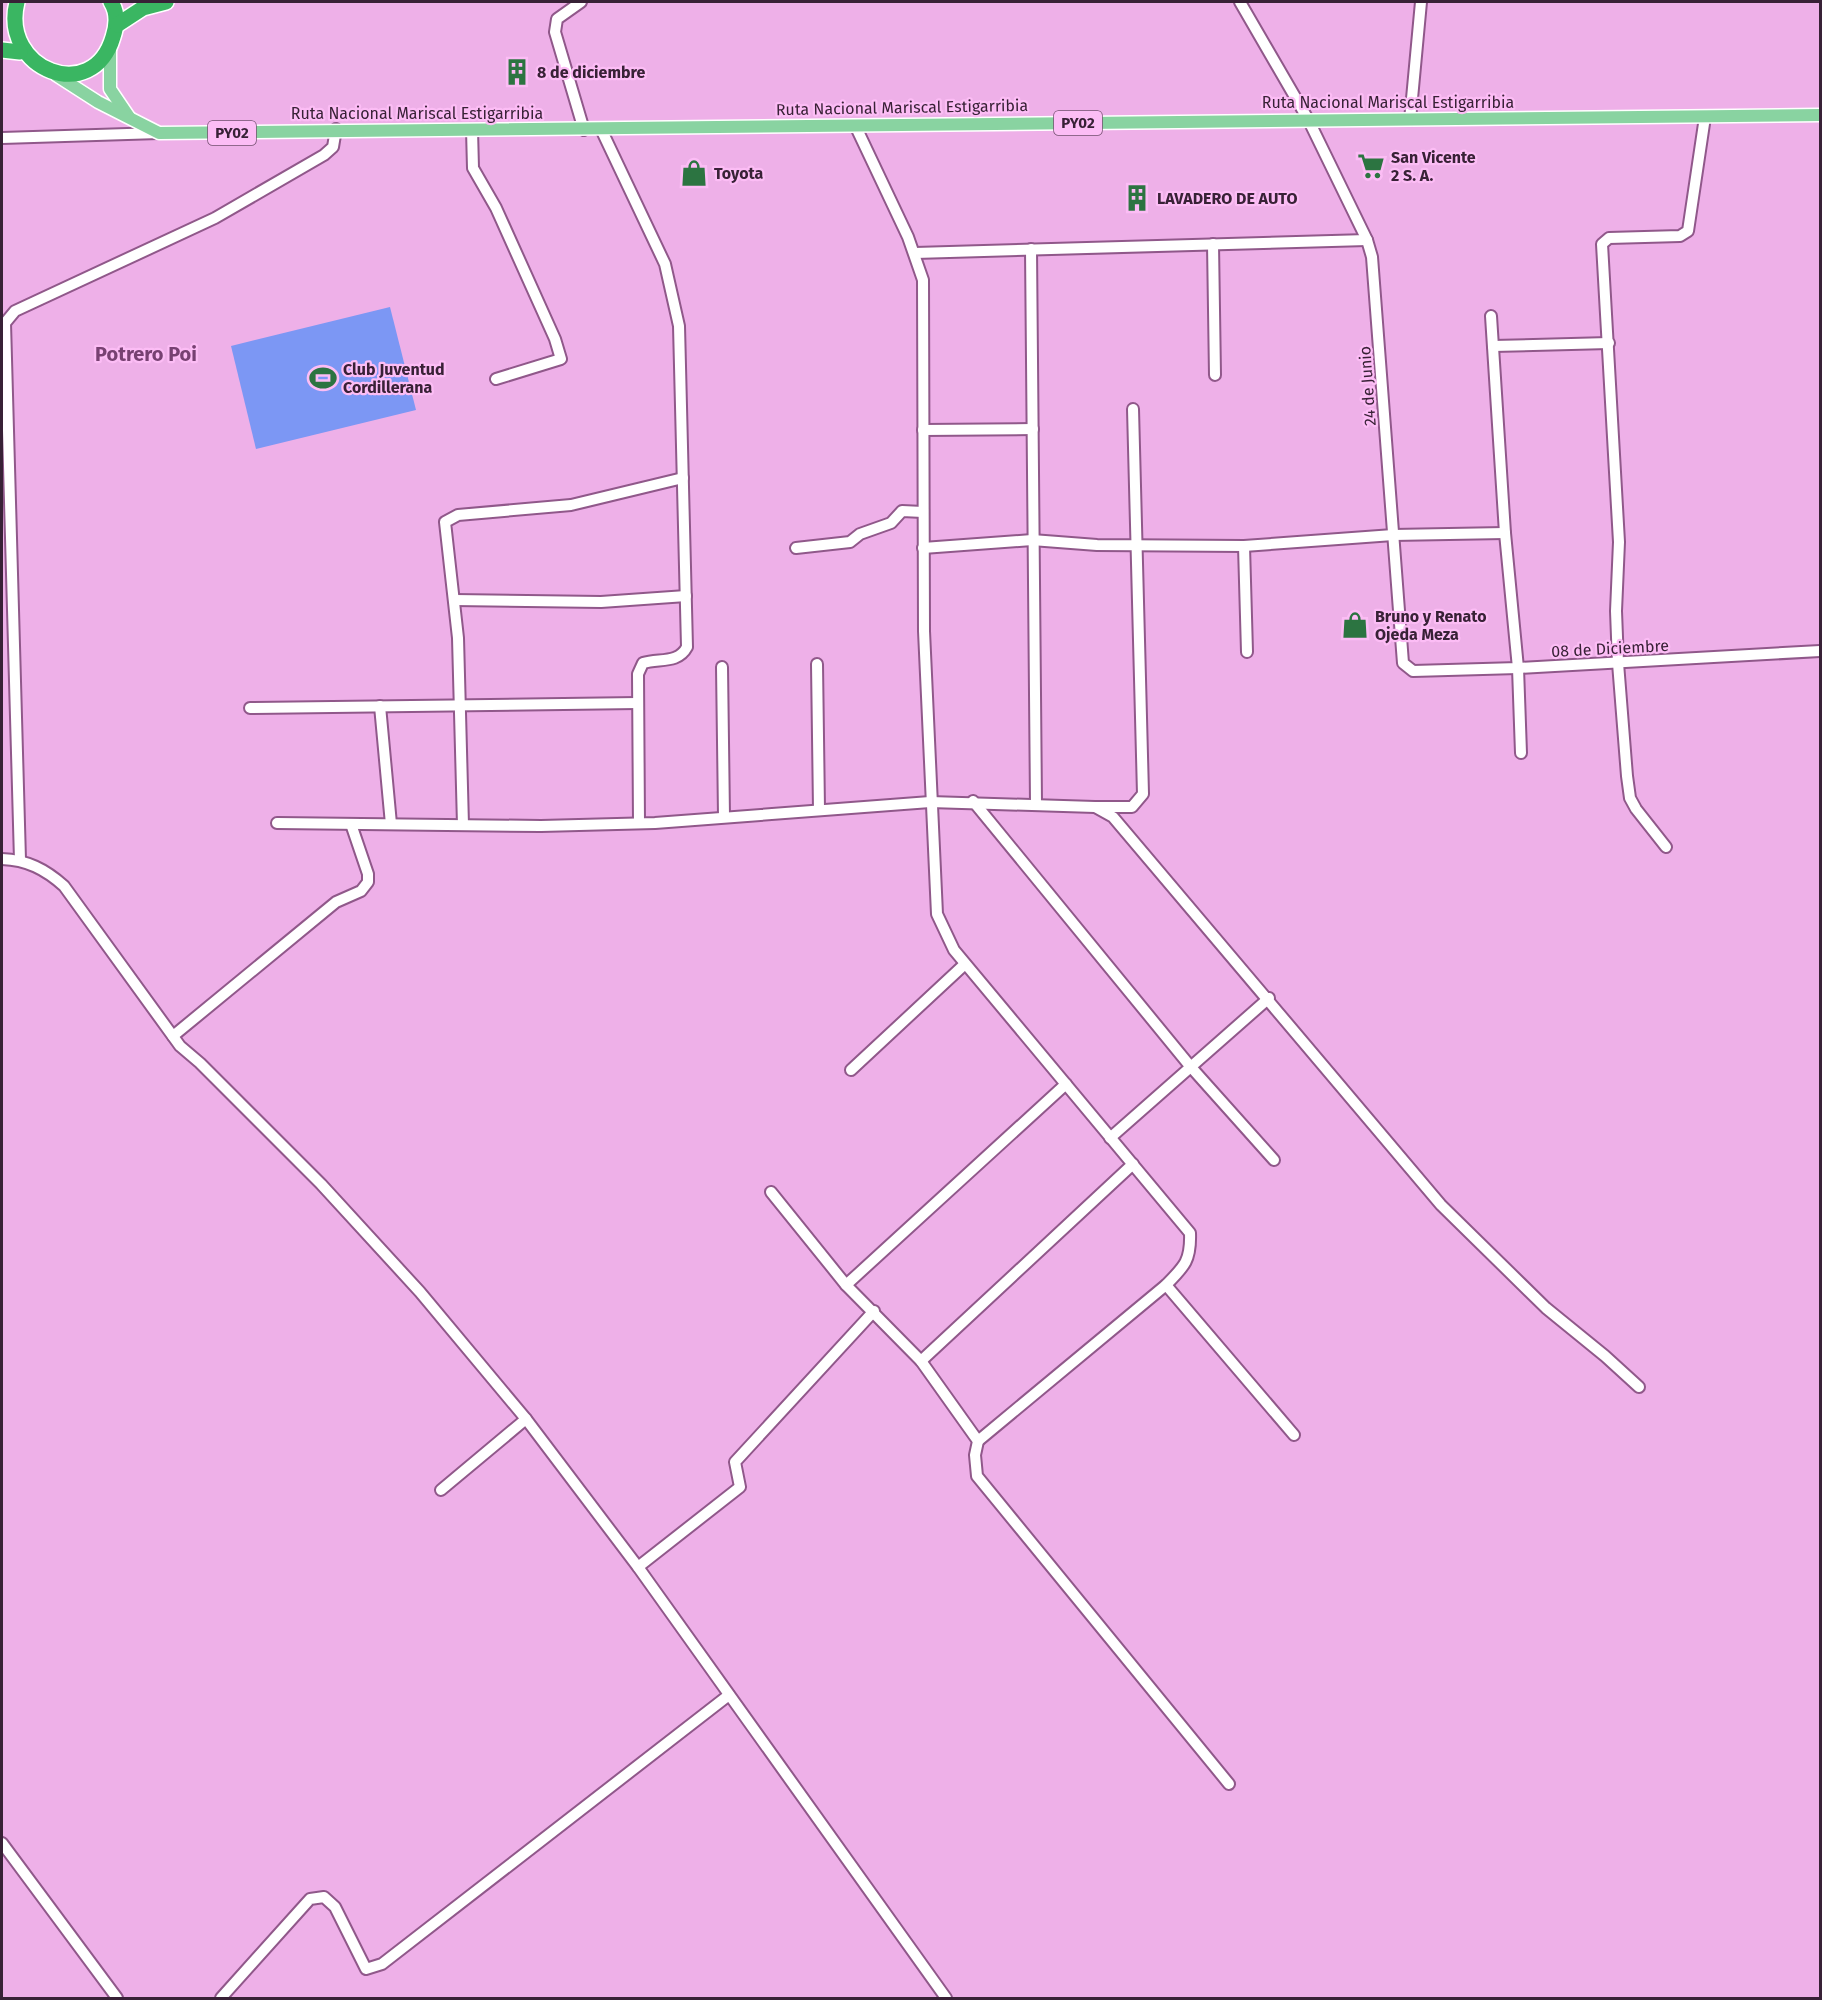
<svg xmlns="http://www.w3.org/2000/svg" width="1822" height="2000" viewBox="0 0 1822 2000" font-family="'Fira Sans',sans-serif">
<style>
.green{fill:#7c97f4}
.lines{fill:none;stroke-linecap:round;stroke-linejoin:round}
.minor-casing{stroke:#90588a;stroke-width:14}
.major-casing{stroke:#fff;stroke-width:15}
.highway-casing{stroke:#fff;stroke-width:18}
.minor{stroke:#fff;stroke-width:10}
.major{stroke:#89d3a1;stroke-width:12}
.highway{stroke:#3ab662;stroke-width:15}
.labels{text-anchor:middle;stroke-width:4.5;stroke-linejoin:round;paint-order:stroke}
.shield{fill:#fcbdf5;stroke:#73506f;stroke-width:1.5}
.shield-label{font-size:15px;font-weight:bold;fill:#382136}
.poi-label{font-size:16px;font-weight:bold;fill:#382136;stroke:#fcbdf5;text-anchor:start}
.street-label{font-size:16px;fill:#382136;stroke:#fcbdf5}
.quarter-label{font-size:20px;font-weight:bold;fill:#774172;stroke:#fcbdf5}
</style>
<rect width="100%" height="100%" fill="#eeb0e8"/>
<!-- green -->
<polygon class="green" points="390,307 416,410 256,449 231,346"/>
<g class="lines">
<defs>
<g id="minor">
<polyline points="581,2 557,19 555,32 584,130"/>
<polyline points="1240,2 1309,121 1367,240 1372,257 1403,663 1413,671 1518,668 1820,651"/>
<polyline points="1410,120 1421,2"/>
<path d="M855 125 908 237 923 280 924 631 937 914 954 950 1190 1233C1191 1260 1185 1266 1166 1285L978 1441"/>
<path d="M601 129 665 264 679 326 687 647C678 664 659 658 643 663L638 674 639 823"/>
<polyline points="472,130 473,168 496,208 555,339 561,359 496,379"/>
<polyline points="2,138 159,133"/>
<polyline points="1213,244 1215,375"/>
<polyline points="1031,249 1036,804"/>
<polyline points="915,253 1367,240"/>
<polyline points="1491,316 1505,533 1518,668 1521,753"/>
<polyline points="1493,346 1609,343"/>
<polyline points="923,430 1033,429"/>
<polyline points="1244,546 1247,652"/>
<polyline points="796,548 850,542 860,534 891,523 902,511 923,512"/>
<polyline points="923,548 1032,540 1097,545 1244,546 1393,535 1505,533"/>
<polyline points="454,600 601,602 686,596"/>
<polyline points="817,664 819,809"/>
<polyline points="722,667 724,816"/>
<polyline points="380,706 391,824"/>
<polyline points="250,708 638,703"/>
<polyline points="973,801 1190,1066 1274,1160"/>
<polyline points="1095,807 1132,807 1143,794 1133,409"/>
<polyline points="277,823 541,826 655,823 930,802 1095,807 1113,817 1441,1205 1546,1308 1605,1356 1639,1387"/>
<polyline points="463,825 458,638 445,522 458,515 571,505 683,478"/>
<polyline points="1666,847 1636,809 1630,798 1627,776 1618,663 1616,611 1619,542 1602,244 1609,238 1680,236 1688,231 1705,117"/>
<path d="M2 859C27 860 45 869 64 886L180 1046 200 1063 321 1184 420 1292 526 1419 638 1567 946 1998"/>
<polyline points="20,860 5,323 15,311 215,218 324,155 333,147 336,129"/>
<polyline points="173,1036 336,902 361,891 368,882 368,874 351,824"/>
<polyline points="851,1070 965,964"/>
<polyline points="1110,1138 1269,998"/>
<polyline points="771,1192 846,1285 921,1361 978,1441 975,1455 977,1476 1229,1784"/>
<polyline points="846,1285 1066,1084"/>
<polyline points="1166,1285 1294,1435"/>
<polyline points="921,1361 1133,1164"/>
<polyline points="441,1490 526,1419"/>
<polyline points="638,1567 740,1487 735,1462 874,1311"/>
<polyline points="2,1843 117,1998"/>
<polyline points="221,1998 310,1899 324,1897 335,1907 366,1969 382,1964 729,1695"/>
</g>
<g id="major">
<polyline points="110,48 110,89 129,117"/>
<polyline points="56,75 98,102 159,133 1820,115"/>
</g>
<g id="highway">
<path d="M17 2C0 70 93 106 113 37 117 25 118 13 111 2"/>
<polyline points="117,25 143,8 166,2"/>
<polyline points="2,50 20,52"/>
</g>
</defs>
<!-- minor casing -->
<use href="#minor" class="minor-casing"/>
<!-- major casing -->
<use href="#major" class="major-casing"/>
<!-- highway casing -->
<use href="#highway" class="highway-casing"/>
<!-- minor -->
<use href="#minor" class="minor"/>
<!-- major -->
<use href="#major" class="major"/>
<!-- highway -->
<use href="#highway" class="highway"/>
</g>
<!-- icons -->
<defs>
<symbol id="building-bare" viewBox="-9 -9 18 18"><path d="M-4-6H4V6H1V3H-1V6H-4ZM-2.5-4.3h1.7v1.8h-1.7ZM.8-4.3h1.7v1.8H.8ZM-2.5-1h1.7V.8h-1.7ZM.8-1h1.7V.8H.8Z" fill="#2c7441" stroke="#fcbdf5" stroke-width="2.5" paint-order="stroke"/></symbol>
<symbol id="supermarket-bare" viewBox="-9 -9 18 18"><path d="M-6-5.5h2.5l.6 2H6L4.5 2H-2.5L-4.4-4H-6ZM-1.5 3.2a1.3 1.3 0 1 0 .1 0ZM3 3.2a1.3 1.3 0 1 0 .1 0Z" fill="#2c7441" stroke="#fcbdf5" stroke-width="2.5" paint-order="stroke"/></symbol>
<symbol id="shop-bare" viewBox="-9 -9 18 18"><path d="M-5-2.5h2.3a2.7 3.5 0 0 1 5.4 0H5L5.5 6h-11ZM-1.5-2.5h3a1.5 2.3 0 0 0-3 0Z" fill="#2c7441" stroke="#fcbdf5" stroke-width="2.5" paint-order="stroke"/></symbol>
<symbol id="stadium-bare" viewBox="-9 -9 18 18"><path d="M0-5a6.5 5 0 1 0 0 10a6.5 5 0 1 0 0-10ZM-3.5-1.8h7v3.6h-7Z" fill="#2c7441" stroke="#fcbdf5" stroke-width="2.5" paint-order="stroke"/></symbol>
</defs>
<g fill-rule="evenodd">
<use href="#building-bare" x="498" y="53" width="38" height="38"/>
<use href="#supermarket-bare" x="1352" y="147" width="38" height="38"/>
<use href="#shop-bare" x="675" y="154" width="38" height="38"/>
<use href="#building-bare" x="1118" y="179" width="38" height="38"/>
<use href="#stadium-bare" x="304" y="359" width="38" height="38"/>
<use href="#shop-bare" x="1336" y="606" width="38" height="38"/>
</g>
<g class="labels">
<!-- shield labels -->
<g class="shield">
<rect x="1054" y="111" width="48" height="24" rx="4.5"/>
<rect x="208" y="121" width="48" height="24" rx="4.5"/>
</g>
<g class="shield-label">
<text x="1078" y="128">PY02</text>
<text x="232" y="138">PY02</text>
</g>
<!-- poi labels -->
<g class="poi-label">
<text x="537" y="78">8 de diciembre</text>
<text x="1391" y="163">San Vicente<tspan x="1391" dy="18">2 S. A.</tspan></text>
<text x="714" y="179">Toyota</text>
<text x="1157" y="204">LAVADERO DE AUTO</text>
<text x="343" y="375">Club Juventud<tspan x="343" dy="18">Cordillerana</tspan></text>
<text x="1375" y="622">Bruno y Renato<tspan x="1375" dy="18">Ojeda Meza</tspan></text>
</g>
<!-- street labels -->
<g class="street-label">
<text x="1388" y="108">Ruta Nacional Mariscal Estigarribia</text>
<text transform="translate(902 107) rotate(-1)" y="6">Ruta Nacional Mariscal Estigarribia</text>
<text x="417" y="119">Ruta Nacional Mariscal Estigarribia</text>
<text transform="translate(1367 386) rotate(-94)" y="6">24 de Junio</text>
<text transform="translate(1610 648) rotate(-3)" y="6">08 de Diciembre</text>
</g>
<!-- quarter labels -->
<g class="quarter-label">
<text x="146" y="361">Potrero Poi</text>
</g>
</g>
<!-- border -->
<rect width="1822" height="2000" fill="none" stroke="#382136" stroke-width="6"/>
</svg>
